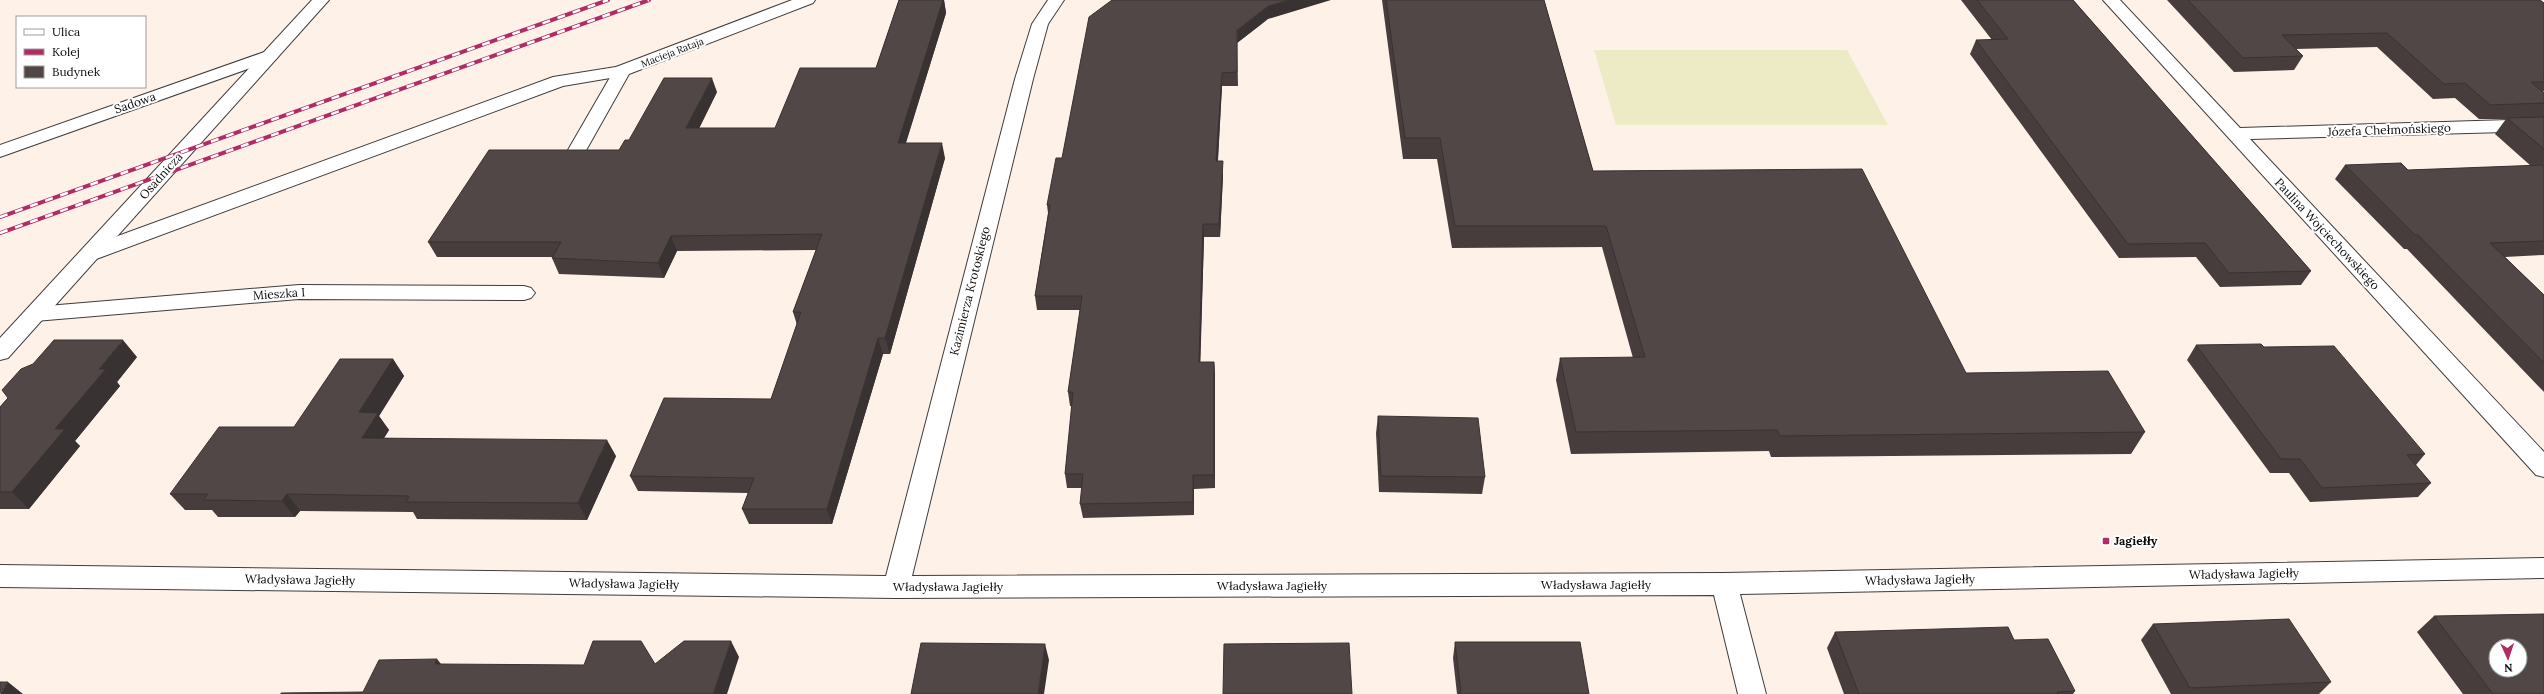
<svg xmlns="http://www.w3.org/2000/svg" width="2544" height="694" viewBox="0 0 2544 694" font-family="Lora,serif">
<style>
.pitch{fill:#edebc6}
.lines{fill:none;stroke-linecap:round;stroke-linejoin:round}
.service-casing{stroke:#3d3d3d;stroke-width:2}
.minor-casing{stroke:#3d3d3d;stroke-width:2}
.tertiary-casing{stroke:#3d3d3d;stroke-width:2}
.service{fill:#fff;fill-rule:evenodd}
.minor{fill:#fff;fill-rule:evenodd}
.tertiary{fill:#fff;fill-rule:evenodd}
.rail-casing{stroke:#b12b65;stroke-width:4}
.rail{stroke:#fff;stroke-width:2.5;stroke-dasharray:8;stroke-linecap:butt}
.wall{fill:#473d3d}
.shaded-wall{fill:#393232}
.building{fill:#524747;stroke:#393232;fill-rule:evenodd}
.poi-dot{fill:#b12b65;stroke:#fff;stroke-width:1.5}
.labels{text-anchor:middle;stroke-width:4;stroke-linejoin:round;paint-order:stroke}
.far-street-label{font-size:10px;fill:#0a0a0a;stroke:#fff}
.street-label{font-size:12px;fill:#0a0a0a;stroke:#fff}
.poi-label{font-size:12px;font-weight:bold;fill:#0a0a0a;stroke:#fff;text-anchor:start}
</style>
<rect width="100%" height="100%" fill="#fef1e8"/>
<!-- pitch -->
<polygon class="pitch" points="1594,50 1847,50 1888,125 1616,125"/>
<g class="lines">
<defs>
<polygon id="service" points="622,66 628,67 631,71 628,75 563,86 99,258 92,260 85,258 82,253 85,248 553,77"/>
<g id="minor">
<polygon points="792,0 815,0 813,3 629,74 584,154 570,154 568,150 616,67"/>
<polygon points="1048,0 1064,0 1048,24 1033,79 912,576 1724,573 2544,558 2544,578 1740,594 1766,694 1738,694 1714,595 896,598 0,587 0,565 886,576 1015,79 1032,24"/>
<polygon points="2103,0 2120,0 2240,128 2544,119 2544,131 2250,139 2544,452 2544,477 2536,475"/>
<polygon points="270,50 276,51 279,55 276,59 0,157 0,145"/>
<polygon points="299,285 524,286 531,288 535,293 531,298 524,300 299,299 35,321 27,319 24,314 27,309 35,307"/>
</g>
<polygon id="tertiary" points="312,0 329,0 8,358 0,360 0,338"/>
</defs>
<!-- service casing -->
<use href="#service" class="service-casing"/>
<!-- minor casing -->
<use href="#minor" class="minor-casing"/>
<!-- tertiary casing -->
<use href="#tertiary" class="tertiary-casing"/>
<!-- service -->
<use href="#service" class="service"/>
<!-- minor -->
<use href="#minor" class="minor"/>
<!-- tertiary -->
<use href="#tertiary" class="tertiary"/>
<defs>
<g id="rail">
<polyline points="0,217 608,0"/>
<polyline points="0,233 649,0"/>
</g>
</defs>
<!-- rail casing -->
<use href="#rail" class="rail-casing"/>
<!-- rail -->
<use href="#rail" class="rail"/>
</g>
<!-- wall -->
<g class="wall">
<polygon points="899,0 944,0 946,13 906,143 945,158 890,354 883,354 832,524 749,524 742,509 748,493 638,491 630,476 771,399 797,325 793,312 816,250 677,251 664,278 559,274 552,258 553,257 437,257 428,242 619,150 629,140 717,92 699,128 775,128 876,68"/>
<polygon points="1382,0 1544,0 1593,171 1966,373 2145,432 2131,454 1771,457 1769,451 1571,454 1556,380 1560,358 1633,358 1602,247 1452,248 1437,159 1403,159"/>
<polygon points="1961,0 2073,0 2311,271 2301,285 2220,287 2196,257 2119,258 1970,54 1976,40 1992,40"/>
<polygon points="2167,0 2540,0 2544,3 2544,91 2543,92 2544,93 2544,255 2505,257 2544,295 2544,392 2407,249 2404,249 2335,179 2345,165 2408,170 2531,166 2495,134 2506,119 2479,119 2455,98 2433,99 2377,47 2296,49 2303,56 2294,70 2234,72"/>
<polygon points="1268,19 1237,43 1238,86 1222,86 1218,161 1223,175 1220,237 1204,237 1200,362 1214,362 1215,376 1215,488 1194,489 1194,515 1083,518 1080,504 1082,488 1067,488 1065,474 1072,406 1070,406 1068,392 1080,310 1037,310 1035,296 1048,213 1047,205 1062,158"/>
<polygon points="2196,345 2264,347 2425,454 2416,465 2431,483 2418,497 2310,502 2289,473 2270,473 2187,360"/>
<polygon points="137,357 117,382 120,386 75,441 80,446 29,509 0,509 0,407 8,398"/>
<polygon points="393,359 404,376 379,416 389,430 384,438 616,456 587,520 417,519 413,512 300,511 295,517 218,517 212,510 185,510 170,494 294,427"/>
<polygon points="1378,416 1485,477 1482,494 1379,492 1376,433"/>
<polygon points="2434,616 2544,694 2463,694 2417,632"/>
<polygon points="2153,624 2331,682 2319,694 2171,694 2141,640"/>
<polygon points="1835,632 2014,640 2075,691 2073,694 1844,694 1827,648"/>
<polygon points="1455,642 1589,694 1457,694 1453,658"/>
</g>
<!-- shaded-wall -->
<g class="shaded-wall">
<polygon points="943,0 944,0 946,13 901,158 898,143"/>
<polygon points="1289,0 1331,0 1268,19 1237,43 1238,86 1237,30 1268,6"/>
<polygon points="1222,73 1222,86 1217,174 1216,161"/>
<polygon points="712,78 717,92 692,143 686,128"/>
<polygon points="942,143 945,158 890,354 885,338"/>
<polygon points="1223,161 1223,175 1220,237 1219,224"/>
<polygon points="1203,224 1204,237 1200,376 1199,362"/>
<polygon points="671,236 677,251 664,278 658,263"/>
<polygon points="878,338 883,354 832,524 827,509"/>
<polygon points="123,340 137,357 117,382 120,386 75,441 80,446 29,509 12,492 55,429 99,369"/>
<polygon points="393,359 404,376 379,416 389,430 374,454 362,438 359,412"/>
<polygon points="1214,362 1215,376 1215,488 1214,475"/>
<polygon points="607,440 616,456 587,520 578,503"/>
<polygon points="1193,475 1194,489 1194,515 1193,502"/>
<polygon points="287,494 300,511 295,517 282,501"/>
<polygon points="731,641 739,657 727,694 713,694"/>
<polygon points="1045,644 1049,660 1044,694 1038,694"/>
<polygon points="437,659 450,675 435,664"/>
<polygon points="8,682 23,694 0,694"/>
</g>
<!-- building -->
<g class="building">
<polygon points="899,0 943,0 898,143 942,143 885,338 878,338 827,509 742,509 754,478 630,476 664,398 771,399 801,312 793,312 822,234 671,236 658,263 552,258 561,242 428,242 489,150 619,150 625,140 629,140 664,78 712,78 686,128 775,128 800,68 876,68"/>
<polygon points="1112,0 1289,0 1268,6 1237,30 1237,72 1222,73 1216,161 1223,161 1219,224 1203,224 1199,362 1214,362 1214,475 1193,475 1193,502 1080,504 1083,474 1065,474 1073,392 1068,392 1082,296 1035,296 1050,205 1047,205 1056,158 1062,158 1089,17"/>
<polygon points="1386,0 1544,0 1593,171 1862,169 1966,373 2108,371 2145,432 1780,436 1777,430 1576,432 1560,358 1645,357 1606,226 1455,226 1440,138 1405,138"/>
<polygon points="1977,0 2073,0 2311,271 2229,273 2205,243 2128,244 1976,40 2008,39"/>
<polygon points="2188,0 2540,0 2544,3 2544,74 2543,74 2544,75 2544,82 2531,82 2544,93 2544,103 2490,105 2465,83 2444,84 2387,33 2282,35 2303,56 2243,58"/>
<polygon points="2544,117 2544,149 2507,118"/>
<polygon points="2401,163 2408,170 2542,165 2544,167 2544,241 2490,243 2544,295 2544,363 2418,235 2415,235 2345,165"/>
<polygon points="54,340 123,340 99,369 106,369 55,429 65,429 12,492 0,492 0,407 8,398 2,390 21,369 33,364"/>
<polygon points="2261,344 2264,347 2334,346 2425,454 2407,455 2431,483 2322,488 2300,459 2281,459 2196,345"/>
<polygon points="340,359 393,359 359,412 378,413 362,438 607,440 578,503 406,502 409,496 287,494 282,501 203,500 208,494 170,494 219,427 294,427"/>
<polygon points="1378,416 1478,418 1485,477 1381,476"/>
<path d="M2544 614V694H2493L2434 616ZM2496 646H2520V670H2496Z"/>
<polygon points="2289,619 2331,682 2190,688 2153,624"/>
<polygon points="2008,627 2014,640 2048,639 2075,691 2057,692 2058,694 1859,694 1835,632"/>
<polygon points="593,641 641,641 655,664 684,641 731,641 713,694 281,694 281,693 363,692 379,660 437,659 435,664 584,665"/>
<polygon points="1455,642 1580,642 1589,694 1461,694"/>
<polygon points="921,643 1045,644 1038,694 911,694"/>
<polygon points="1349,643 1352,694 1223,694 1224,644"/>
<polygon points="0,682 8,682 0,693"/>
</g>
<!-- markers -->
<rect class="poi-dot" x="2102" y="537" width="8" height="8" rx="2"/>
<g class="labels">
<!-- far-street labels -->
<g class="far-street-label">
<text transform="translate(672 52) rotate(-21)" y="4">Macieja Rataja</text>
</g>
<!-- street labels -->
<g class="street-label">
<text transform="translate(135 103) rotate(-19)" y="4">Sadowa</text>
<text transform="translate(2389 130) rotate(-2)" y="4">Józefa Chełmońskiego</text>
<text transform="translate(161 176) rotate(-48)" y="4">Osadnicza</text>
<text transform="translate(2327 234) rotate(47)" y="4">Paulina Wojciechowskiego</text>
<text transform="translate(970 291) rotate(-76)" y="4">Kazimierza Krotoskiego</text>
<text transform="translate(279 294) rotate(-4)" y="4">Mieszka I</text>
<text transform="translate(2244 574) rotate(-1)" y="4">Władysława Jagiełły</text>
<text transform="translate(300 580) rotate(1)" y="4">Władysława Jagiełły</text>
<text transform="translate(1920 580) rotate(-1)" y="4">Władysława Jagiełły</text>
<text transform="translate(624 584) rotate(1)" y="4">Władysława Jagiełły</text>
<text x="1596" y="589">Władysława Jagiełły</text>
<text x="1272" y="590">Władysława Jagiełły</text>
<text x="948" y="591">Władysława Jagiełły</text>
</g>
<!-- poi labels -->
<g class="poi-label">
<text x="2114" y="545">Jagiełły</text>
</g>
</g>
<!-- legend -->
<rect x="16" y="16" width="130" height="72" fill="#ffffff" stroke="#9d9d9d"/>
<rect x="24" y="29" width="20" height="6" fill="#ffffff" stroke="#9d9d9d"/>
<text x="52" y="36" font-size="12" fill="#0a0a0a">Ulica</text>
<rect x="24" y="49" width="20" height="6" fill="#b12b65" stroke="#9d9d9d"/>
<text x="52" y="56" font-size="12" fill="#0a0a0a">Kolej</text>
<rect x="24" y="66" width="20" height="12" fill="#524747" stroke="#9d9d9d"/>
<text x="52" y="76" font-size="12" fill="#0a0a0a">Budynek</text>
<!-- north arrow -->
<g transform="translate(2508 658) rotate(177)"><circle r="19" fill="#ffffff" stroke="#9d9d9d"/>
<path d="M0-3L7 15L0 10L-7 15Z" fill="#b12b65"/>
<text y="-6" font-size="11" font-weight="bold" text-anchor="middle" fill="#0a0a0a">N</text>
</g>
</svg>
